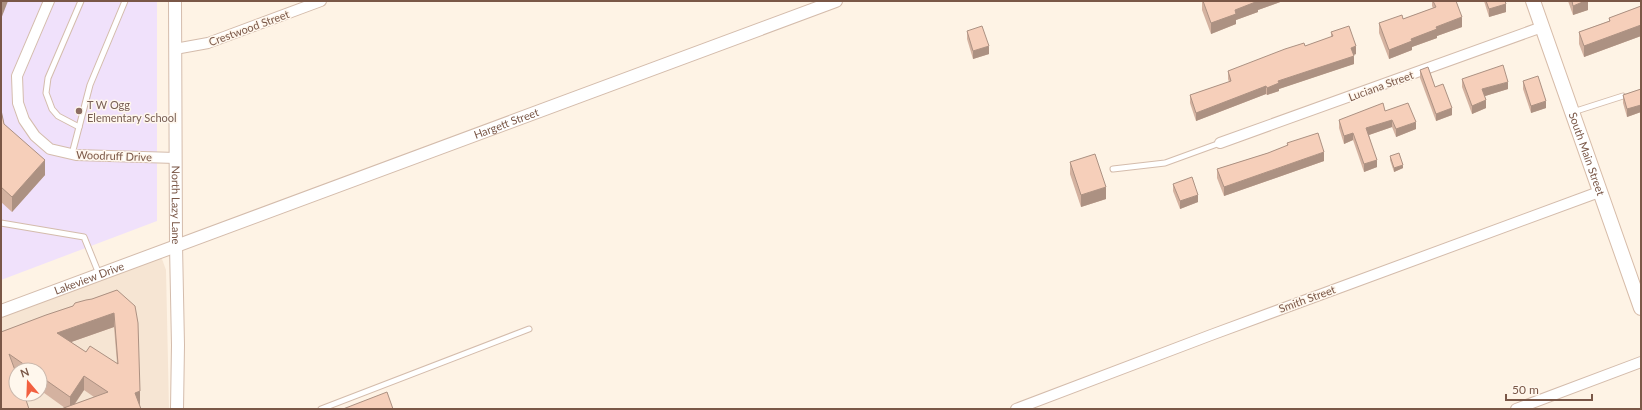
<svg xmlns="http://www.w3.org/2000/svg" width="1642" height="410" viewBox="0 0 1642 410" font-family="Lato,sans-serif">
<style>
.residential{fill:#f6e5d3;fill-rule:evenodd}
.education{fill:#f0e1fb}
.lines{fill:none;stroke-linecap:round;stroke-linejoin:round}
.service-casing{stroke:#d4bcac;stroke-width:7}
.minor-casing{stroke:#d4bcac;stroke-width:12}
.tertiary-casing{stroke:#d4bcac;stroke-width:14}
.secondary-casing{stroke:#d7bca9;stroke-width:16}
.service{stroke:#fff;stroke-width:5}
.minor{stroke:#fff;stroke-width:10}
.tertiary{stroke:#fff;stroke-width:12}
.secondary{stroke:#fff;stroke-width:14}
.wall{fill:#d4b2a0;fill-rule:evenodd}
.shaded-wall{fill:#ac9182}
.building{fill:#f6cfba;stroke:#ac9182;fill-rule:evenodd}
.education-dot{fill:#8d6e63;stroke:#fff7ed;stroke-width:1.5}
.labels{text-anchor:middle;stroke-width:3;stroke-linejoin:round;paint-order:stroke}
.street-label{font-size:11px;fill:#7a5747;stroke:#fff7ed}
.education-label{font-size:11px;fill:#785e54;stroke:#fff7ed;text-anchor:start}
</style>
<rect width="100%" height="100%" fill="#fef3e5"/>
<!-- residential -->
<path class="residential" d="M153 258 162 259 166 270 169 409H1V316ZM16 370H40V394H16Z"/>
<!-- education -->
<polygon class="education" points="1,1 157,1 157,221 1,280"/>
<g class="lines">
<defs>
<g id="service">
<polyline points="1573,112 1623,96"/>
<polyline points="79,127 58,116 52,109 46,93 48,78 81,1"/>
<polyline points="72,154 90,85 125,1"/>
<polyline points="1113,169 1165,163 1220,143"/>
<polyline points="1,223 84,237 99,274"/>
<polyline points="321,409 529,329"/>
</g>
<g id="minor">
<polyline points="49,1 17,76 18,103 24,120 35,136 50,149 76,155 176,158"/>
<polyline points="175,49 208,43 321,1"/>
<polyline points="1220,143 1542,27"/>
<polyline points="1016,409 1211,335 1599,192"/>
<polyline points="1516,409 1641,362"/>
</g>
<g id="tertiary">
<path id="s1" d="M175 1 176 245 178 345 177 409"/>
<path id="s2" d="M1 311 836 1"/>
</g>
<g id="secondary">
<path id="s3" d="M1533 1 1641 308"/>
</g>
</defs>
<!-- service casing -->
<use href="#service" class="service-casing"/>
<!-- minor casing -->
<use href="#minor" class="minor-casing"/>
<!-- tertiary casing -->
<use href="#tertiary" class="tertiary-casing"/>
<!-- secondary casing -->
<use href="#secondary" class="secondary-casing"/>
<!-- service -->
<use href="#service" class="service"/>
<!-- minor -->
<use href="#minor" class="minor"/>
<!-- tertiary -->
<use href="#tertiary" class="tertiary"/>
<!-- secondary -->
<use href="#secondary" class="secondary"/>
</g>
<!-- wall -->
<g class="wall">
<polygon points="1202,1 1283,1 1258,10 1258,12 1236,20 1236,24 1211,34 1202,10"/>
<polygon points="1432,1 1456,1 1462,27 1437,36 1437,38 1412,47 1412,50 1389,59 1379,33 1379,23 1403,19 1433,8 1432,6"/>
<polygon points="1484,1 1505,1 1506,12 1489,17"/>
<polygon points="1568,1 1588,1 1588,10 1573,15"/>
<polygon points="1641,6 1641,36 1584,57 1579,44 1579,32 1609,21 1609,18"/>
<polygon points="967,31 989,54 973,59 967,39"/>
<polygon points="1331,32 1356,54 1353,55 1354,64 1279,89 1279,91 1267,95 1266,94 1196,121 1190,103 1190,95 1229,82 1228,79 1228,71 1305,46 1331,37"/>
<polygon points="1420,70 1435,87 1452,115 1436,121 1420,78"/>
<polygon points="1462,79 1508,89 1485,96 1486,108 1472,114 1462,87"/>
<polygon points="1523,81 1546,108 1531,113 1523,89"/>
<polygon points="1641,89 1641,112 1627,117 1623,103 1623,95"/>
<polygon points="1,110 4,124 45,175 12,212 1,202"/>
<polygon points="1385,111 1416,129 1396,137 1392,127 1369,135 1377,167 1364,172 1353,140 1344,144 1339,128 1339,120"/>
<polygon points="1287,143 1324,161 1224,196 1217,178 1217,169 1268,153 1287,146"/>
<polygon points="1390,156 1403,168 1394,172 1390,160"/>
<polygon points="1070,162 1106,199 1081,207 1070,174"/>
<polygon points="1173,184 1198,202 1180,209 1173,191"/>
<path d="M117 290 140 405 65 408 40 390V370H16V394L1 332ZM114 327 117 363 86 352 71 342ZM84 390 94 397 75 404Z"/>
</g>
<!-- shaded-wall -->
<g class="shaded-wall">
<polygon points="2,1 8,1 1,19 1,4"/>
<polygon points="1258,1 1283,1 1258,10 1258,12 1236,20 1236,24 1211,34 1211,23 1235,10"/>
<polygon points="1585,1 1588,1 1588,10 1573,15 1573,6"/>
<polygon points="1506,4 1506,12 1489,17 1489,9"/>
<polygon points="1462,17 1462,27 1437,36 1437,38 1412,47 1412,50 1389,59 1389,50 1436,27"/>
<polygon points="1641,25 1641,36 1584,57 1584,46"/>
<polygon points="989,46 989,54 973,59 973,51"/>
<polygon points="1356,46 1356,54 1351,56 1351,48"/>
<polygon points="1354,56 1354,64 1279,89 1279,91 1267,95 1267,88 1278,81"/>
<polygon points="1508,82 1508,89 1482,97 1482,89"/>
<polygon points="1266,86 1266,94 1196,121 1196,113"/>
<polygon points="1486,100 1486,108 1472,114 1472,106"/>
<polygon points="1546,101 1546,108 1531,113 1531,106"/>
<polygon points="1641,105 1641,112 1627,117 1627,109"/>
<polygon points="1452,108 1452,115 1436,121 1436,114"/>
<polygon points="1392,120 1392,127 1366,136 1366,128"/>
<polygon points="1416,122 1416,129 1396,137 1396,129"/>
<polygon points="1353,133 1353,140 1344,144 1344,136"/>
<polygon points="1324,152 1324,161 1224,196 1224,187"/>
<polygon points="45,160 45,175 12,212 12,197"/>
<polygon points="1377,160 1377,167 1364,172 1364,164"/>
<polygon points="1403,165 1403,168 1394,172 1394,168"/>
<polygon points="1106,187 1106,199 1081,207 1081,195"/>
<polygon points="1198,195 1198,202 1180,209 1180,201"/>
<polygon points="114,313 114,327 57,347 57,333"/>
<polygon points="84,376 84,390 71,409 70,409 70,397"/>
<polygon points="140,391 140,405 135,407 135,393"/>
</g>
<!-- building -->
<g class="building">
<polygon points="1203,1 1258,1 1235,10 1236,14 1211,23"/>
<polygon points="1433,1 1456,1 1462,17 1436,27 1437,29 1411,39 1412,41 1389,50 1379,23 1402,15 1403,19 1436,7"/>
<polygon points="1486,1 1505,1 1506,4 1489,9"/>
<polygon points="1572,1 1585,1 1573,6"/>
<polygon points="1641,6 1641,25 1584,46 1579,32 1610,21 1609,18"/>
<polygon points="982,26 989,46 973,51 967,31"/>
<polygon points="1349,26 1356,46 1351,48 1354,56 1278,81 1279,83 1267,88 1266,86 1196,113 1190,95 1231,81 1228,71 1285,49 1304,43 1305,46 1333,36 1331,32"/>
<polygon points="1503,65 1508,82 1482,89 1486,100 1472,106 1462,79"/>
<polygon points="1428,67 1435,87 1443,84 1452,108 1436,114 1420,70"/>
<polygon points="1538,76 1546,101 1531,106 1523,81"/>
<polygon points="1641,89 1641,105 1627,109 1623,95"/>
<polygon points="1383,103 1385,111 1408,103 1416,122 1396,129 1392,120 1366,128 1377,160 1364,164 1353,133 1344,136 1339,120"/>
<polygon points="1,110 4,124 45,160 12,197 1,187"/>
<polygon points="1318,133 1324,152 1224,187 1217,169 1268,153 1288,145 1287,143"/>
<polygon points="1399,153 1403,165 1394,168 1390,156"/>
<polygon points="1095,154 1106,187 1081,195 1070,162"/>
<polygon points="1192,177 1198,195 1180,201 1173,184"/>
<path d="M117 290 135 306 138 323 140 391 135 393 141 409H61L108 392 84 376 70 397 40 376V370H32L9 354 16 373V394H24L29 409H1V332L46 315 73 306 75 303 86 300 92 299ZM114 313 118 364 90 346 86 352 57 333Z"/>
<polygon points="387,392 393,409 343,409"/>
</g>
<!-- markers -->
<circle class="education-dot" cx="79" cy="111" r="4"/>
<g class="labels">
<!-- street labels -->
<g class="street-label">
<text transform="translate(249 28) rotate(-20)" y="4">Crestwood Street</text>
<text transform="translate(1381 86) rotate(-20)" y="4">Luciana Street</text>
<text dy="4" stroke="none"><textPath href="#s2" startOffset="539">Hargett Street</textPath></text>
<text dy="4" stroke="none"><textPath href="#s3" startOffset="162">South Main Street</textPath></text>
<text transform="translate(114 156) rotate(2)" y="4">Woodruff Drive</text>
<text dy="4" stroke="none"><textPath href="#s1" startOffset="204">North Lazy Lane</textPath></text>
<text dy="4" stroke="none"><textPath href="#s2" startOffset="94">Lakeview Drive</textPath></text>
<text transform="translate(1307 299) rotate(-20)" y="4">Smith Street</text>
</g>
<!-- education labels -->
<g class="education-label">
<text x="87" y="109">T W Ogg<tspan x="87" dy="13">Elementary School</tspan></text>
</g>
</g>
<!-- border -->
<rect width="1642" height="410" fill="none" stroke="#7a5747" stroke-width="4"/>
<!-- north arrow -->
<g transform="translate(28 382) rotate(341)"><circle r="19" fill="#fff7ed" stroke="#cab7ab"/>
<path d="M0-3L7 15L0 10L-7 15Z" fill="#f26040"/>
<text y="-6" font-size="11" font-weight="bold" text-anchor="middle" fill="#7a5747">N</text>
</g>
<!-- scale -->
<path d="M1506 394v6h86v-6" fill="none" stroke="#7a5747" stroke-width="2"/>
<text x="1512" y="394" font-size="12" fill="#7a5747" stroke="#fff7ed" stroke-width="3" paint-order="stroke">50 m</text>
</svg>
